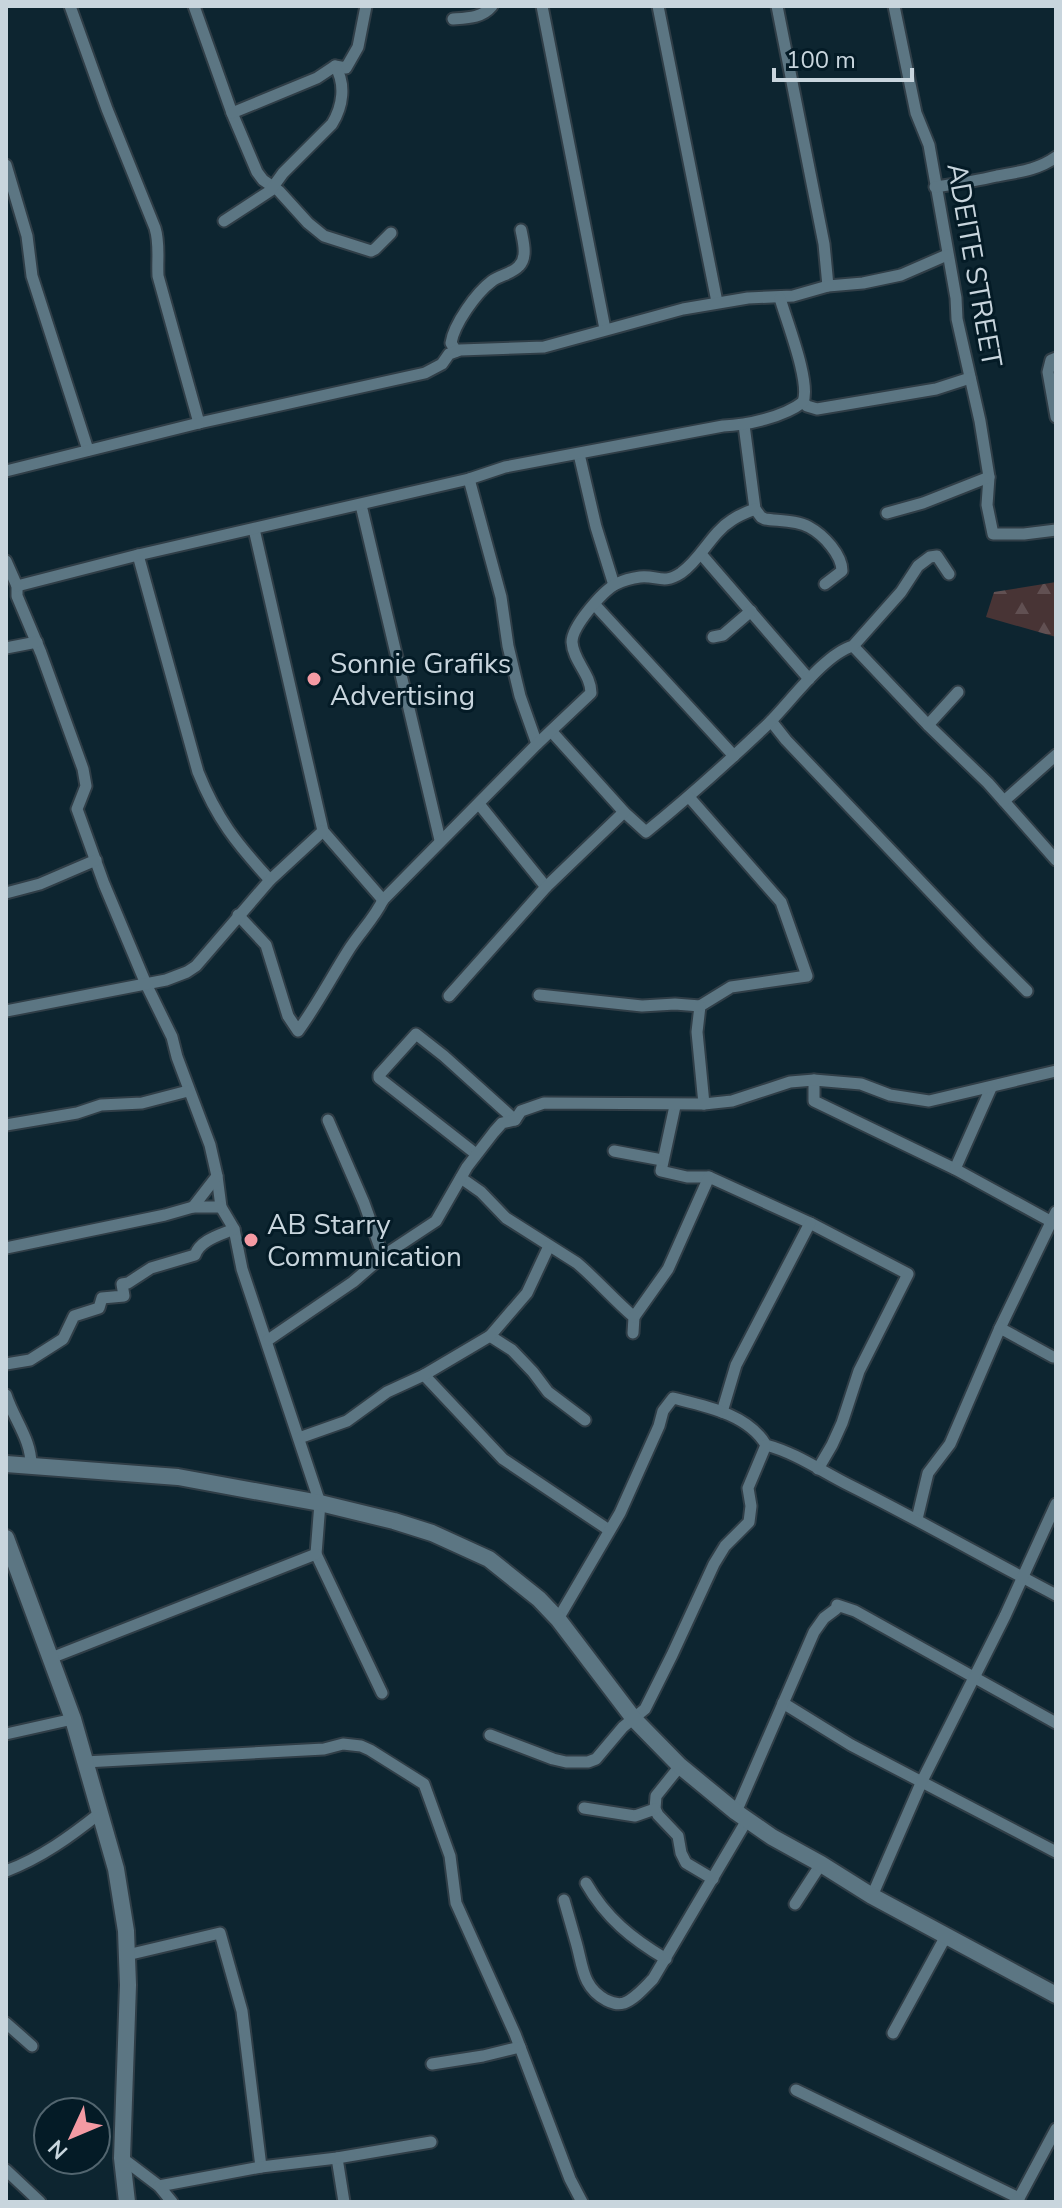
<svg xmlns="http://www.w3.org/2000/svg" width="1062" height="2208" viewBox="0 0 1062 2208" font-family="'Nunito Sans',sans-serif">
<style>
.forest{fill:url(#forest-firs)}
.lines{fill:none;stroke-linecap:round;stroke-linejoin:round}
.street-casing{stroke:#303e47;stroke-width:15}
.secondary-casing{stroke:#303e47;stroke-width:20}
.street{stroke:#5c7683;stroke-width:11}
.secondary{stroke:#5c7683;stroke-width:16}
.poi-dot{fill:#f49aa3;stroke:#041b26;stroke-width:3}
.labels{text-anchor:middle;stroke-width:6;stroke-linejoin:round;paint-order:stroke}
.street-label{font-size:28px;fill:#c8d5dd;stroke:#041b26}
.poi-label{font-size:28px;fill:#c8d5dd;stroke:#041b26;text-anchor:start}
</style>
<defs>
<pattern id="forest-firs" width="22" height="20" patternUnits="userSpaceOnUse" patternTransform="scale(2)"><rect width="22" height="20" fill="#483435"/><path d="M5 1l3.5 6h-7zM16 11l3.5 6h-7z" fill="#615052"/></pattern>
</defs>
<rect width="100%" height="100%" fill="#0d2530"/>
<!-- forest -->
<polygon class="forest" points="1056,582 1056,637 986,617 994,592"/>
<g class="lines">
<defs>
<g id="street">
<path d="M70 6 107 109 155 228C160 244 157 259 158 276L199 423"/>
<polyline points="194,6 232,113 257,172 263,180 279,191 308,223 324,236 371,251 375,249 391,233"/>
<polyline points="542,6 605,329"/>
<polyline points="658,6 717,302"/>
<polyline points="777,6 824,244 828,286"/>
<polyline points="894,6 916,113 929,145 956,298 957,319 980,421 989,477 987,505 993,534 1024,534 1056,530"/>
<path d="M453 19C468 18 482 18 492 6"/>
<polyline points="232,113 317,78 335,66 346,68 358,47 366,6"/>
<polyline points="6,165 27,236 32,276 88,450"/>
<path d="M935 187C956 184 976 181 997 176 1018 172 1038 170 1056 157"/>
<path d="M224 221 270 191 283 173 332 124C343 106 346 84 335 66"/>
<path d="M456 351 451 343C454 324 476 293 492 281 500 275 512 274 519 266 528 257 523 241 521 230"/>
<polyline points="1056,358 1051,360 1048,372 1056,417"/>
<polyline points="803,402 807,406 817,409 936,389 970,378"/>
<path d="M744 425 755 509 761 517 765 519C778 521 797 520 809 527 824 535 842 555 842 571L825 584"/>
<polyline points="579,454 596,527 614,585"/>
<polyline points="6,471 199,423 425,373 442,364 449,354 460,350 544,347 683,309 748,298 793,296 828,286 863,283 901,275 947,255"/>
<polyline points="469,479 501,597 508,646 520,696 537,744"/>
<polyline points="361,505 440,840"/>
<polyline points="887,513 923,503 989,477"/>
<polyline points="254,529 323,831 383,900"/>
<polyline points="701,554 809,679"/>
<path d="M138 555 198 772C217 819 236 843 270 880"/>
<polyline points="6,561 17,586 17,596 41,653 83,769 86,786 77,809 104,884 146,984 172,1037 177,1057 210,1145 217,1176 221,1207 234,1229 242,1269 320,1503 316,1554 382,1693"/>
<path d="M17 586 138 555 469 479 505 467 723 426C747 425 784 417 803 402 811 382 786 320 780 298"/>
<polyline points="595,605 734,756"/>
<polyline points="713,637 723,635 751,611"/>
<polyline points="853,646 928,725 988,783 1056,860"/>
<polyline points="6,648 37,642"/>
<polyline points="771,721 786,740 980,944 1027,991"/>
<polyline points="928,725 958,692"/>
<path d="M552 732 624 812 646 832C688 798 728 762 767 725 789 704 824 654 853 646L901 592 918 566 930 557 937 556 949 574"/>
<polyline points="689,797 781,902 807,976 731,987 700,1006 697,1032 704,1104"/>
<polyline points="1004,801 1056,755"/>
<polyline points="479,804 546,887"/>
<polyline points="6,893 40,884 96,860"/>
<path d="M238 915 266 945 288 1016 298 1031C317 1005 331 978 348 951 359 933 374 919 383 900L537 744 591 693C591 674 573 661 572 642 572 626 603 591 616 584 622 581 632 578 640 577 657 575 663 585 681 573 702 558 711 533 732 520 739 515 747 512 755 509"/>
<polyline points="539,995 642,1006 675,1004 700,1006"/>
<polyline points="449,996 546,887 624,812"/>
<polyline points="6,1011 166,980 187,972 196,966 270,880 323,831"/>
<polyline points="814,1080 814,1101 955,1169 1052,1222"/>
<polyline points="675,1106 661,1171 687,1177 709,1177 810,1223 908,1274 859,1371 842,1423 832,1445 818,1469"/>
<polyline points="328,1120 364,1203 383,1256"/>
<polyline points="6,1125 77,1113 101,1105 142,1103 188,1091"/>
<polyline points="614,1151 662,1160"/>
<polyline points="476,1154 379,1078 379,1075 416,1034 444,1056 515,1120"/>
<polyline points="955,1169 991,1088"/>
<path d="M461 1178 481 1192 506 1218 577 1263C597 1280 614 1300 634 1317L633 1333"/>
<polyline points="193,1207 217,1176"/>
<polyline points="6,1248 165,1215 193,1207 221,1207"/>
<polyline points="634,1317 668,1269 709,1177"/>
<polyline points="1000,1328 1056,1212"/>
<polyline points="490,1336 512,1350 533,1372 548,1392 585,1420"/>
<polyline points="268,1340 353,1282 383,1256 436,1221 467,1167 494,1132 502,1123 515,1120 521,1111 544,1103 704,1104 732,1101 790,1082 814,1080 861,1084 890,1095 929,1101 1056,1071"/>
<path d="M6 1364 30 1360 63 1339 74 1316 99 1308 102 1298 124 1296 122 1284 128 1283 151 1268 195 1255C200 1240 220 1235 234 1229"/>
<polyline points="424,1375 503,1459 609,1530"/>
<path d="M6 1395C14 1420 32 1440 31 1467"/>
<polyline points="722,1412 736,1365 810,1223"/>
<polyline points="299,1438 347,1421 387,1392 424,1375 490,1336 527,1293 549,1246"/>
<polyline points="917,1519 928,1473 950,1444 1000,1328 1053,1357"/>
<path d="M558 1619 620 1513 659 1426 663 1411 673 1398C705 1406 748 1414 766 1445 796 1453 821 1471 849 1485 919 1520 987 1559 1056 1595"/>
<polyline points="51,1658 316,1554"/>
<polyline points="783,1703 851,1745 1056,1852"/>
<polyline points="6,1734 73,1719"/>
<polyline points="490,1735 553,1759 566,1762 588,1762 596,1759 623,1727 645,1709 672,1655 714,1564 725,1546 749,1522 751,1506 748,1488 766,1445"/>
<polyline points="85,1762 324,1749 343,1744 361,1746 370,1750 424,1784 450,1856 456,1903 515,2034 570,2179 582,2202"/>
<polyline points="680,1766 656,1796 655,1809 658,1815 678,1836 681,1853 686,1863 713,1879"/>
<polyline points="584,1808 635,1816 655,1809"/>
<polyline points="736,1812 814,1632 824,1618 836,1609 837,1605 855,1611 1056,1723"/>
<path d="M6 1871C41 1858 71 1836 100 1813"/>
<path d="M586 1883C606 1918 632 1939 666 1959"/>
<polyline points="872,1896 922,1781 1005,1616 1056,1504"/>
<path d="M564 1900C568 1914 572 1928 576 1942 583 1966 582 1987 606 2000 612 2003 617 2005 624 2003 635 1999 645 1987 653 1979L747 1820"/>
<polyline points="795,1904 821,1864"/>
<polyline points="127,1955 220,1933 242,2011 261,2167"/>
<polyline points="6,2023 32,2046"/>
<polyline points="893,2033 946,1936"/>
<polyline points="432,2064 483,2056 520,2047"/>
<polyline points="796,2090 1019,2198"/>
<polyline points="122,2158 159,2186 172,2202"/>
<polyline points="337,2158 344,2202"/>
<polyline points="6,2170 40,2202"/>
<polyline points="159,2186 261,2167 337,2158 431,2142"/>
<polyline points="1017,2202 1056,2129"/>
</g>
<g id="secondary">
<polyline points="6,1464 178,1477 320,1503 394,1521 432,1533 489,1559 539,1599 558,1619 634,1719 680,1766 736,1812 772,1837 821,1864 872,1896 1056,1995"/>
<polyline points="6,1538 73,1719 116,1869 126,1931 128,1985 122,2158 127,2202"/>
</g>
</defs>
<!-- street casing -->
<use href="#street" class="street-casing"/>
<!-- secondary casing -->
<use href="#secondary" class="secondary-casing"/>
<!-- street -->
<use href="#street" class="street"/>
<!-- secondary -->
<use href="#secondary" class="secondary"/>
</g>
<!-- markers -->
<g class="poi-dot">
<circle cx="314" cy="679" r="8"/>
<circle cx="251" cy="1240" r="8"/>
</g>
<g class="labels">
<!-- street labels -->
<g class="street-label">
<text transform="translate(975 265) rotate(80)" y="10">ADEITE STREET</text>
</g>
<!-- poi labels -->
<g class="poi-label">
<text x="330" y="673">Sonnie Grafiks<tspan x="330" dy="32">Advertising</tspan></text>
<text x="267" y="1234">AB Starry<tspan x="267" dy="32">Communication</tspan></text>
</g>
</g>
<!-- border -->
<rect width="1062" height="2208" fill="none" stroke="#c8d5dd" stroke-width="16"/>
<!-- north arrow -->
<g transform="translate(72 2136) rotate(226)"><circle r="38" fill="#041b26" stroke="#52656f" stroke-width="2"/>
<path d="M0-6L14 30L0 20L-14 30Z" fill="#f49aa3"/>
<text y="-12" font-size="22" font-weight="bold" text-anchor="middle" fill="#c8d5dd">N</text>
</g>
<!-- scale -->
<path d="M774 68v12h138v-12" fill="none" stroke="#c8d5dd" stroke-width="4"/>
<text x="786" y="68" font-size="24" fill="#c8d5dd" stroke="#041b26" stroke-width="6" paint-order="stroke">100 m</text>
</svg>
